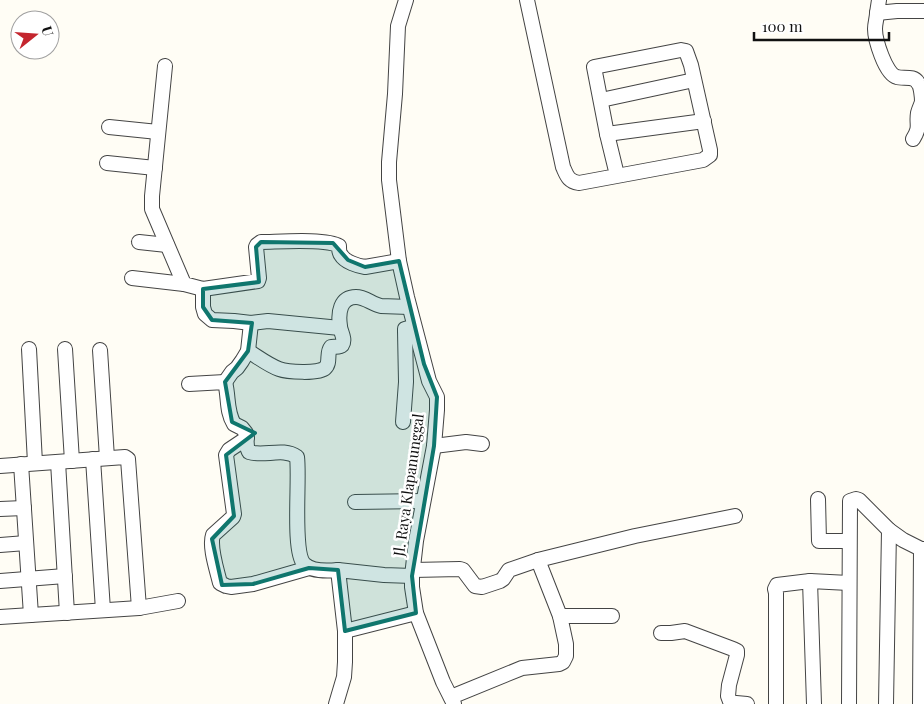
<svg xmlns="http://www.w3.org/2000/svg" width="924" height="704" viewBox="0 0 924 704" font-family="'Playfair Display',serif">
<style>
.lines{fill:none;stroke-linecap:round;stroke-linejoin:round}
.minor-casing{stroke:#444;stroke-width:16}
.minor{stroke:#fff;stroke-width:14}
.marked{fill:#0f766e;fill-opacity:0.2;stroke:#0f766e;stroke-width:4;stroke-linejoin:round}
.labels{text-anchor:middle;stroke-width:5;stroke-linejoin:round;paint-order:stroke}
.street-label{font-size:15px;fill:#111;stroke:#fff}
</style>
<rect width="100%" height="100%" fill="#fffdf5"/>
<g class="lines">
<defs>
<g id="minor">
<polyline points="406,0 398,26 395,94 389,162 389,180 399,261 407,297 429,381 437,397 437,410 434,446 416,541 412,576 412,587 416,613 443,682 454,704"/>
<path d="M527 0 563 167C567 176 568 181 579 183L703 160 710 155V150L691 65 686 51 681 50 594 67 607 134 617 175"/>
<polyline points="879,0 877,13 897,11 924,11"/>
<path d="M877 13C877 18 875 23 875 29 875 39 885 74 897 77 903 79 914 75 918 83 921 86 922 97 922 102 921 105 919 109 918 113 916 125 921 126 913 139"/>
<path d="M165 66 152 196V209L184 284 203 289 258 281 259 278 256 247 257 245 261 242C277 242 326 238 339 246 339 249 339 253 341 255 345 262 358 266 365 267L399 261"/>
<polyline points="601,100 694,80"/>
<polyline points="109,127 158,132"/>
<polyline points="607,134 704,121"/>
<polyline points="107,163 155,168"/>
<polyline points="139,242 167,245"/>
<polyline points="132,278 184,284"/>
<polyline points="203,289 203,307 205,314 212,320 234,321 251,323 268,321 340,328"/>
<polyline points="29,349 35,463"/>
<polyline points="65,349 72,461"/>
<polyline points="100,350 107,458"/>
<path d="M248 351C258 357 268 365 279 369 287 372 319 374 325 368 331 363 326 353 331 347 334 346 339 348 342 345 346 339 340 331 340 326 338 313 340 297 356 297 365 297 372 304 381 306L409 307"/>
<polyline points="225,382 232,372 237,368 242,361 248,351 251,323"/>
<path d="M189 384 225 382C229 397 226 411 234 424L242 428 246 433 247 447 249 452C264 457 283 447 297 457 300 478 292 551 304 564 312 572 328 571 338 570"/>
<polyline points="403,422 406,382 405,331 405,329 412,327 415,331"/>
<path d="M247 438 229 450 226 455 234 514 233 517 213 535C209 547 217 570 220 583L226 586 231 587 253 584 309 568"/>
<polyline points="434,446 466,442 482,444"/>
<polyline points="93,459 103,610"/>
<polyline points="58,462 67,613"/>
<polyline points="21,464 31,615"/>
<polyline points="0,466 125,457 128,459 139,608"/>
<polyline points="818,499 819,541 849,541"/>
<polyline points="355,502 423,501"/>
<polyline points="0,509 24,508"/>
<polyline points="0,545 26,543"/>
<polyline points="413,570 460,569 463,570 475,586 482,587 500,581 503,579 509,570 538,560 635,536 735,516"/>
<polyline points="0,581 65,576"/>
<polyline points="560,616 612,616"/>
<polyline points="0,617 139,608 178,601"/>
<polyline points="345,631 416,613"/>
<polyline points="661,633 671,633 685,631 733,649 737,651 737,655 729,685 728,696 731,704"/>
<polyline points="451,697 522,668 559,664 563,662 566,656 566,644 560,616 538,560"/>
<polyline points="336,704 344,677 345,662 345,631 338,570 384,575 412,576"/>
<polyline points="733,704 736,703 747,704"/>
<polyline points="776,704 776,593 775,589 777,585 810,581"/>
<polyline points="814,704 810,581 849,583"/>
<polyline points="849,704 850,501 856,499 859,500 889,530"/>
<polyline points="886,704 889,530 903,540 921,549 924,549"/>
<polyline points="920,704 921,549"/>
</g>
</defs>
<!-- minor casing -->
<use href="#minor" class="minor-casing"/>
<!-- minor -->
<use href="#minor" class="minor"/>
</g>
<!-- marked area -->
<path class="marked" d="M261 242 333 243 348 260 365 267 399 261 424 364 437 397 434 446 412 576 416 613 345 631 338 570 309 568 253 584 222 585 212 539 234 516 226 455 255 433 232 422 225 382 248 351 252 323 212 320 203 307V289L259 282 256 247Z"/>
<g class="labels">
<!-- street labels -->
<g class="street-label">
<text transform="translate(409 485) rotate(-82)" y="5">Jl. Raya Klapanunggal</text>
</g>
</g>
<!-- north arrow -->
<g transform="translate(35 35) rotate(73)"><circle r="24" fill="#ffffff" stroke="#a0a0a0"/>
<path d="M0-4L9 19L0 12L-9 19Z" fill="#c4262e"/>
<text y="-8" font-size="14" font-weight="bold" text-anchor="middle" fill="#111111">U</text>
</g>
<!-- scale -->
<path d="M754 32v8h135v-8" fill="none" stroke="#111111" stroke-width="2.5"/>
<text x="762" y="32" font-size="15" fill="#111111" stroke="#ffffff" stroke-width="4" paint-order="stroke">100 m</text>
</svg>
